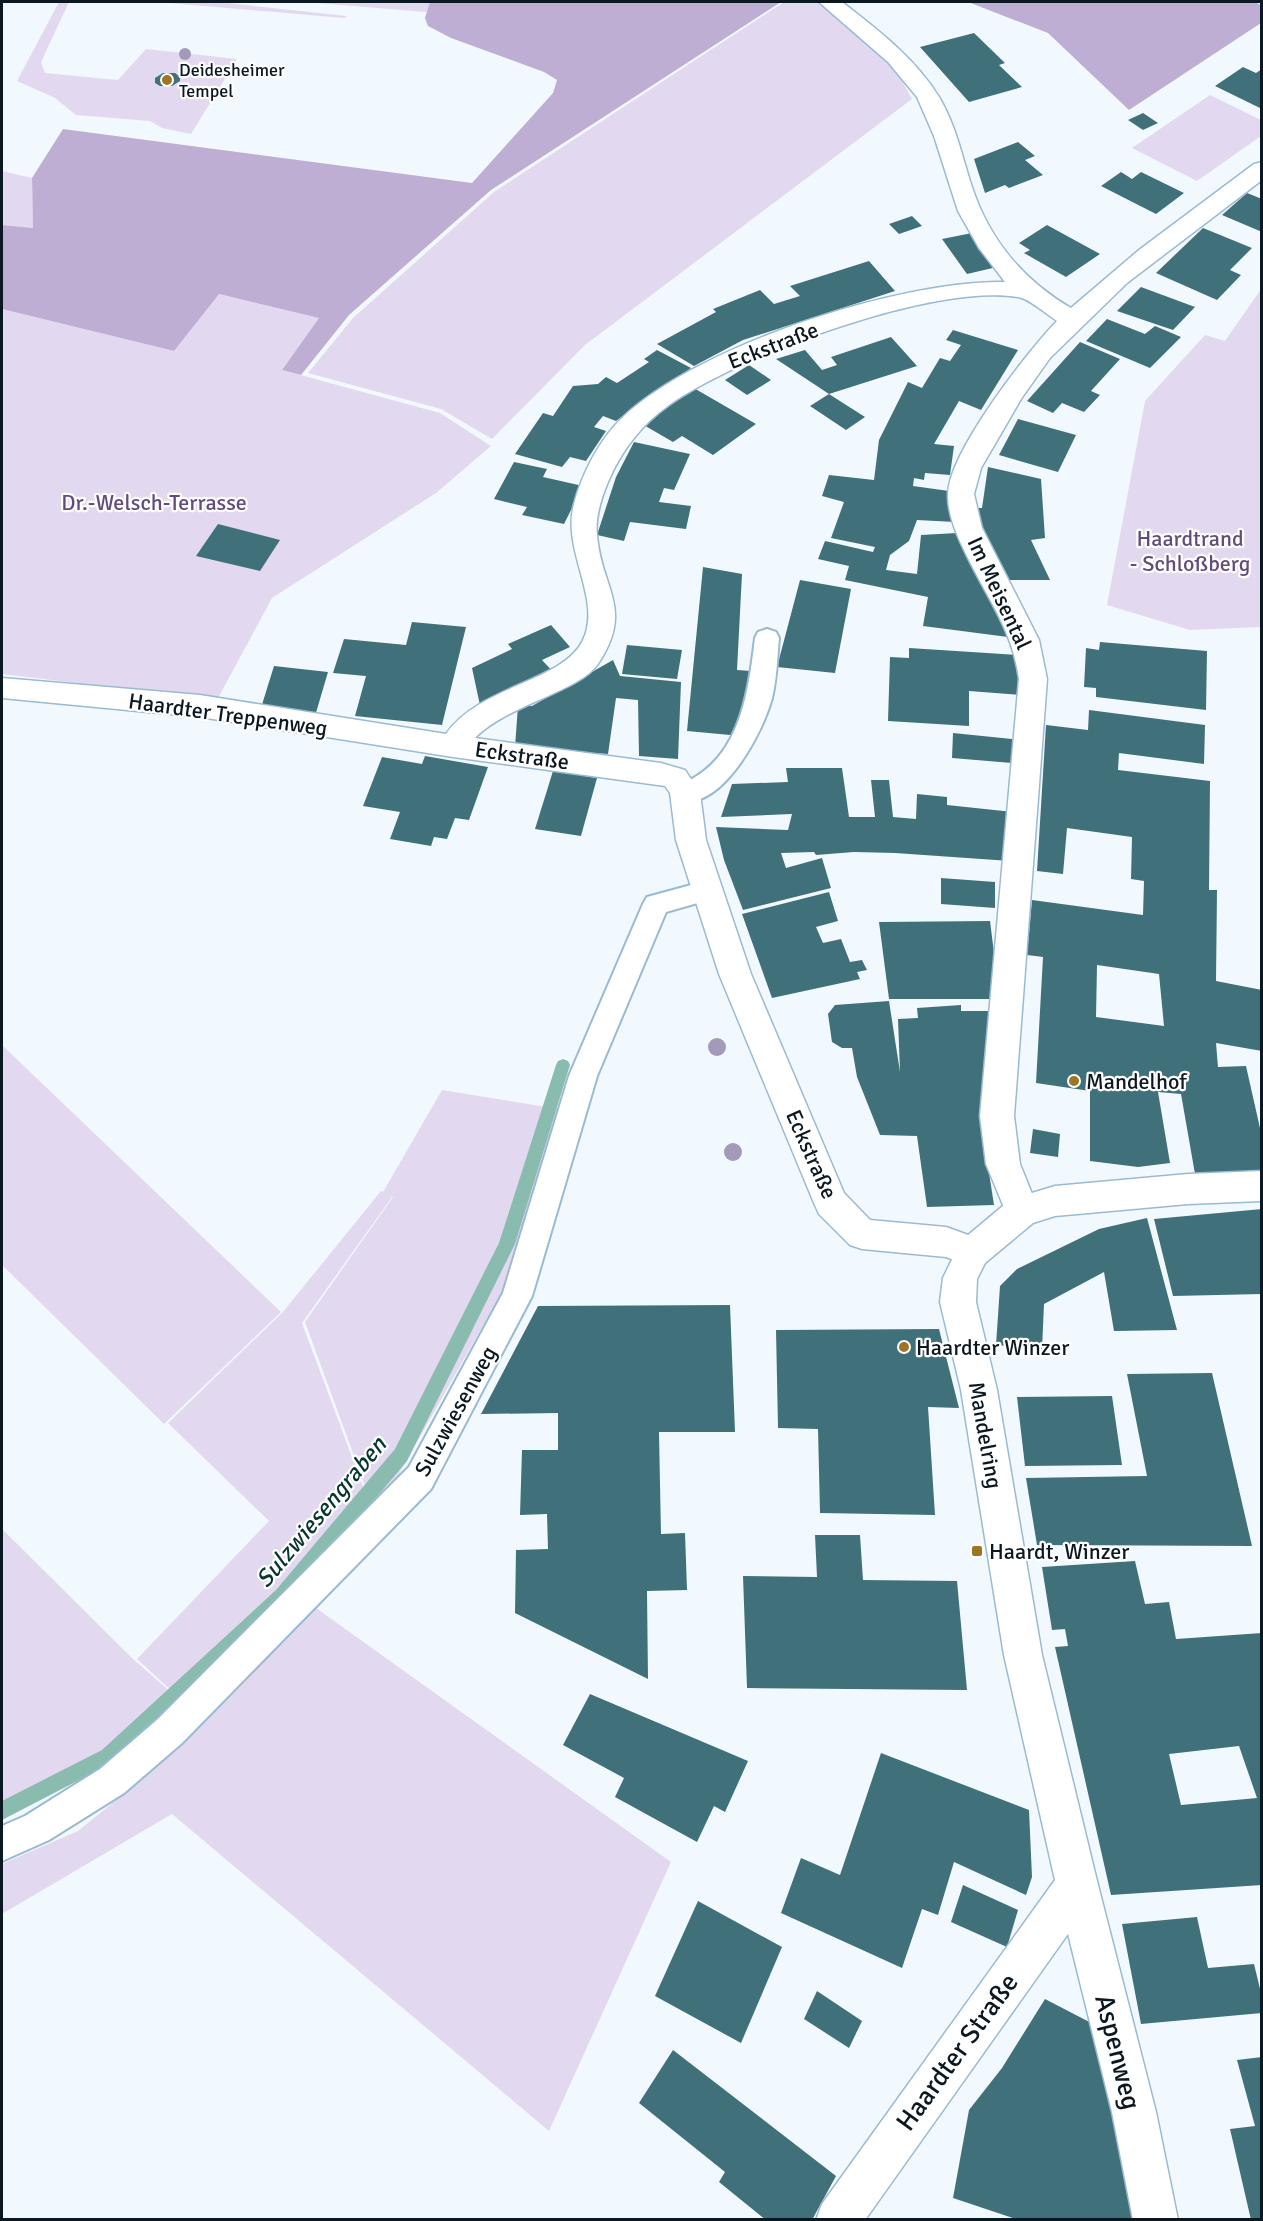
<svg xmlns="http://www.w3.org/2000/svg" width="1263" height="2221" viewBox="0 0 1263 2221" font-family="Signika,sans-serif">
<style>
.green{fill:#e2d8ef}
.forest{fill:#bfaed3}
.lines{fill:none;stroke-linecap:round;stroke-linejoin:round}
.stream{fill:#8abbaf;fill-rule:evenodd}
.building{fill:#40717a;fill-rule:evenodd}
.lane-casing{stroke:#9abad3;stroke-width:4}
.street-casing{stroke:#9abad3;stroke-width:3}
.secondary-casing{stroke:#9abad3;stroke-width:3}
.lane{fill:#fff;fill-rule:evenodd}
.street{fill:#fff;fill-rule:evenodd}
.secondary{fill:#fff;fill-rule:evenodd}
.tree{fill:#a399b8}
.poi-dot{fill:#9e7623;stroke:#fff;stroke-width:2}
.labels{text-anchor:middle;stroke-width:4.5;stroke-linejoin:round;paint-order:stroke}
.far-poi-label{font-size:18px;fill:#0c1821;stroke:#fff;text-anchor:start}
.street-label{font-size:22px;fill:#0c1821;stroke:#fff}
.park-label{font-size:22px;fill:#634b7e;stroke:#fff}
.poi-label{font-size:22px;fill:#0c1821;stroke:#fff;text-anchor:start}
.water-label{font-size:24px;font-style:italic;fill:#07362e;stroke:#fff}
.near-street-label{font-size:27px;fill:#0c1821;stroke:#fff}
</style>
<rect width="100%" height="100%" fill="#f2f9fe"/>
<!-- green -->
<g class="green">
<polygon points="59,2 69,2 41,62 45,73 118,80 146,49 237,59 191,134 162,128 150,121 76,115 55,98 17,81"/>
<polygon points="157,2 218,2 347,16 344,18"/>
<polygon points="304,2 620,2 591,9 426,12"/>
<polygon points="784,2 816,2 872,46 899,75 912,99 585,345 492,439 441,409 308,373 353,318 494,192"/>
<polygon points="1210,95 1261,120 1261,136 1197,181 1132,148"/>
<polygon points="2,171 32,178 33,228 2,225"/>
<polygon points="1261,289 1261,627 1190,630 1107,605 1145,401 1205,335 1225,341"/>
<polygon points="218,294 319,318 282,370 440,413 491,446 436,493 272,598 217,700 2,674 2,309 174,351"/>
<polygon points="2,1045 281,1312 164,1424 2,1265"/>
<polygon points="442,1090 559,1109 504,1288 399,1474 372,1505 305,1322 393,1197 389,1195 392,1197 302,1323 365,1492 281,1594 175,1694 137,1659 269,1521 168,1423 282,1313 381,1191 383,1192"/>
<polygon points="2,1529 133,1659 173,1694 108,1753 2,1804"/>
<polygon points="316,1608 671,1862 549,2131 172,1814 2,1914 2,1864 78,1831 136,1784"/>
</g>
<!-- forest -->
<g class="forest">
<polygon points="430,2 781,2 491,190 349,315 301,375 282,370 319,318 219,294 174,351 2,309 2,225 33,228 32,178 63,129 472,183 553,93 557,80 544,72 451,38 428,26 425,18"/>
<polygon points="968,2 1255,2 1261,5 1261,23 1129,110 1048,33"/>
</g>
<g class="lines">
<!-- stream -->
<polygon class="stream" points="563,1059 568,1061 570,1065 515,1244 407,1461 288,1602 114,1762 2,1820 2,1801 102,1750 276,1590 395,1449 499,1243 556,1065 558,1061"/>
</g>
<!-- building -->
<g class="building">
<polygon points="974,33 1005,63 999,65 1022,87 969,102 920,47"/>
<polygon points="1243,67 1256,73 1262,69 1262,109 1215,86"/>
<polygon points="163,73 175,73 180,77 180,81 172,86 160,86 155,83 155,78"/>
<polygon points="1143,113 1158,123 1143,130 1128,120"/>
<polygon points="1018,142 1035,156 1025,160 1043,175 1009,188 1005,185 985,193 974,159"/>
<polygon points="1121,172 1132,179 1141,172 1184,193 1156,214 1101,186"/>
<polygon points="1247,193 1262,199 1262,232 1222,215"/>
<polygon points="912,216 922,226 899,234 889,224"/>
<polygon points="1047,225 1100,254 1066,277 1024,253 1030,250 1019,243"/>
<polygon points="1203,228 1252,248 1230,270 1241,275 1217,300 1156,273"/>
<polygon points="972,233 997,267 967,274 942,239"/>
<polygon points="869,261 895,291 743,340 694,366 657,344 716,312 713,309 760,290 774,304 800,296 790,286"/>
<polygon points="1141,287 1195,307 1173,330 1117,311"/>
<polygon points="1107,319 1145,334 1155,326 1181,337 1150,368 1086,341"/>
<polygon points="953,330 1018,350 981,410 959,401 934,444 954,446 950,475 925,473 924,480 914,478 913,486 949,491 955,522 917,520 909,541 890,555 886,570 917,574 921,535 957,533 1008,637 923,626 928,597 845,580 849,566 818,559 825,541 873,552 875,547 831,538 844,502 822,496 829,475 874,480 879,440 908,382 922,388 940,358 950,361 961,345 946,340"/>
<polygon points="891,337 917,366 829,394 776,359 805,350 822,370 837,365 831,357"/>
<polygon points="1080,342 1120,359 1091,391 1100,395 1084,412 1062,403 1053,413 1027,401"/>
<polygon points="657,350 691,368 616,421 603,416 594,427 606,431 586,461 570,457 562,467 515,454 543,413 553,416 573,386 598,384 606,377 617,383 649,362 644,359"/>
<polygon points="749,365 771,380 747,395 725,380"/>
<polygon points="692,387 756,424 713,455 682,436 673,442 642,424"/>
<polygon points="829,394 865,417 846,430 810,406"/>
<polygon points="1018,419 1076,435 1058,472 999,455"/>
<polygon points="634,442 690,454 674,490 664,488 659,502 691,506 686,529 630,522 624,541 597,535 616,477"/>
<polygon points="514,462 547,469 543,477 583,486 564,524 522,515 527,507 494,499"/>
<polygon points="988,467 1041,479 1045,538 1031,540 1050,580 1005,580 975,508 982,508"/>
<polygon points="218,524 280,540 260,571 196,556"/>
<polygon points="703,567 742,574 737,670 751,671 741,736 687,731"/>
<polygon points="800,580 851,589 835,673 777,667"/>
<polygon points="412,622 466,627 442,725 355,716 366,676 333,673 344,639 406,645"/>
<polygon points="551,625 570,647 542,660 556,675 481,710 472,668 512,649 508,644"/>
<polygon points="1100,642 1207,651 1206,710 1096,697 1096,688 1084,687 1086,648 1099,650"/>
<polygon points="627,645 682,650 677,679 622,674"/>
<polygon points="909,648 1019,655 1020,695 969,691 969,726 888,721 890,657 909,658"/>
<polygon points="613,660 620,676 681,682 678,759 639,756 638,700 616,698 608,754 515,747 518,706 532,706"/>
<polygon points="274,666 328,672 315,716 260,711"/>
<path d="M1089 710 1205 725 1204 764 1119 753 1118 770 1210 781 1209 890H1217L1216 981 1262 990V1051L1216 1043 1218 1067 1246 1066 1262 1137V1173L1195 1174 1181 1094 1158 1092 1170 1163 1138 1167 1090 1161V1091L1036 1083 1043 957 1027 955 1032 900 1143 915 1144 881 1131 879 1132 837 1067 828 1063 874 1037 871 1046 725 1088 730ZM1097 965 1159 974 1164 1026 1096 1017Z"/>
<polygon points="953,733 1012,739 1012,763 952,758"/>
<polygon points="425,756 488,767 469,820 455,818 447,839 434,837 431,846 390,839 400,812 363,806 382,757 422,764"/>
<polygon points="786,768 842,768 849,817 875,817 871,780 889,780 893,817 916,819 917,794 947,797 947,805 1013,812 1010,861 895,853 854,852 816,855 814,852 781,853 786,868 822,858 831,888 743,910 724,860 716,827 788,830 792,814 721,817 732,784 788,782"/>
<polygon points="553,771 597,778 581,836 535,829"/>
<polygon points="941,878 995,882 995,908 941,904"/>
<polygon points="829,892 838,921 816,927 823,943 841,939 850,962 862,960 867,970 857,972 860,979 772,998 742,914"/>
<polygon points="990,921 996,969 992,999 889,999 879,922"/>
<polygon points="889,1001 900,1072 898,1019 918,1018 917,1008 961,1005 961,1011 990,1011 983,1134 994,1205 927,1207 917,1136 880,1135 857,1077 852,1048 842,1048 832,1042 828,1014 835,1005"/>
<polygon points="1033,1129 1060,1134 1058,1157 1030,1153"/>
<polygon points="1262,1209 1262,1294 1173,1296 1154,1219"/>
<polygon points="1147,1218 1177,1330 1114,1331 1104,1272 1044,1304 1042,1349 996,1345 1000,1286 1017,1269 1099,1229"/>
<polygon points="730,1305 735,1432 659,1432 661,1534 685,1533 687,1590 647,1591 648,1679 515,1613 516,1550 548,1549 547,1514 520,1515 522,1450 558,1450 558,1413 481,1414 538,1306"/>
<polygon points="939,1329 959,1408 928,1407 935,1515 820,1513 818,1429 778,1428 776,1330"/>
<polygon points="1212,1373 1252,1546 1037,1545 1026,1478 1147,1476 1127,1374"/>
<polygon points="1112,1396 1122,1465 1025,1466 1017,1397"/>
<polygon points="815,1535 860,1535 863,1580 957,1581 967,1690 747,1688 743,1576 817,1577"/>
<path d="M1135 1561 1145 1604 1169 1602 1176 1639 1262 1633V1885L1111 1895 1055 1647 1068 1646 1065 1629 1052 1630 1042 1567ZM1239 1746 1257 1798 1181 1805 1169 1754Z"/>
<polygon points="590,1694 748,1761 725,1812 714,1806 697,1842 615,1797 624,1778 563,1745"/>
<polygon points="881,1753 1029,1810 1032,1877 1026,1895 954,1862 938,1915 922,1909 902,1968 781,1913 801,1858 840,1875"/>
<polygon points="963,1885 1018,1910 1007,1947 951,1922"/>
<polygon points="698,1901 782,1947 741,2043 655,1996"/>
<polygon points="1197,1917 1208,1968 1254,1964 1262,1997 1262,2013 1141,2024 1122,1924"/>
<polygon points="817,1991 862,2021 849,2048 804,2019"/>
<polygon points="1045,1999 1099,2027 1138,2220 1019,2220 953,2198 969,2110 1002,2068"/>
<polygon points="673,2050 836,2176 812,2220 766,2220 719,2182 725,2172 639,2103"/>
<polygon points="1262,2057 1262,2220 1251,2220 1230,2129 1255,2126 1237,2060"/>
</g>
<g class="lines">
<defs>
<g id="lane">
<path d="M767 629 776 632 779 638C777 658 777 678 772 698 763 732 721 814 676 800L672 793 676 786C740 764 748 695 755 638L758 632Z"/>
<polygon points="706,881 715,884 719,891 715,898 666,912 597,1076 532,1296 431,1489 182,1743 124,1793 49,1840 2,1861 2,1826 25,1816 100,1769 158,1719 409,1467 503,1293 569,1076 643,904 647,897"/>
</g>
<g id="street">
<path d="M819 2H842C878 30 915 58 939 97 956 125 962 157 972 187 989 239 1023 280 1071 308L1139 250 1254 164 1262 162V180L1127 283 1050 358 1021 399 981 468 974 494 982 528 1039 640 1047 679 1014 1116 1020 1164 1039 1211 1034 1222 1022 1226 1010 1222 986 1164 980 1116 1019 679C1013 634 992 605 972 566 961 544 947 518 948 493 950 451 1027 352 1057 321 1046 314 1030 299 1018 297 933 283 739 356 669 405 641 425 621 451 608 482 601 499 595 517 597 535 601 589 635 608 598 664 580 691 505 706 475 738L661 763 685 770 700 793 706 840 751 974 844 1193 870 1220 946 1227 985 1241 990 1252 985 1263 973 1267 946 1257 862 1249 850 1245 819 1214 814 1203 719 974 676 840 670 793 665 786 453 757 200 717 2 698V678L200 695 446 734C479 686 561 682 582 642 604 601 561 551 574 504 582 474 599 440 622 418 699 345 900 280 1005 282L979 248 958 211 934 136 917 97 888 62Z"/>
<polygon points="1077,1864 1092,1870 1098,1885 1156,2112 1178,2220 1133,2220 1112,2112 1056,1885 1062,1870"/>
</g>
<polygon id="secondary" points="1262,1171 1262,1201 1188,1204 1055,1216 1033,1223 985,1263 977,1279 976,1302 997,1390 1042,1655 1098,1885 1092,1900 865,2220 816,2220 822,2204 1055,1880 1004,1655 961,1390 940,1302 943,1278 961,1241 1010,1200 1022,1196 1055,1186 1188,1174"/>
</defs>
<!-- lane casing -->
<use href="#lane" class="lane-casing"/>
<!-- street casing -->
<use href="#street" class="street-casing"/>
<!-- secondary casing -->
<use href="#secondary" class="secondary-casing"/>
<!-- lane -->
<use href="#lane" class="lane"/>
<!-- street -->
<use href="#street" class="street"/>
<!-- secondary -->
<use href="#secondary" class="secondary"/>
</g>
<!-- trees -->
<g class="tree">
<circle cx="185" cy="54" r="6"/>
<circle cx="717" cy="1047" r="9"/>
<circle cx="733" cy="1152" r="9"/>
</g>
<!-- markers -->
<g class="poi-dot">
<circle cx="167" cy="80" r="6"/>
<circle cx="1074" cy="1081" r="6"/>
<circle cx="904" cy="1347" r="6"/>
<rect x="971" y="1545" width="12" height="12" rx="3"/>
</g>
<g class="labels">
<!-- far-poi labels -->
<g class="far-poi-label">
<text x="179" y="76">Deidesheimer<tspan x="179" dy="21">Tempel</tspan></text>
</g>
<!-- street labels -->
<g class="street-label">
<text transform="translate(773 345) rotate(-21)" y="8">Eckstraße</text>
<text transform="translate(1000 593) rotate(65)" y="8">Im Meisental</text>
<text transform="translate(228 714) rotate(8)" y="8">Haardter Treppenweg</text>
<text transform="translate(522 755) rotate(8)" y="8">Eckstraße</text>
<text transform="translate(812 1154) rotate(66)" y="8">Eckstraße</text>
<text transform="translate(455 1411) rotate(-61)" y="8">Sulzwiesenweg</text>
<text transform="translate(986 1435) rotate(80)" y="8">Mandelring</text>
</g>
<!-- park labels -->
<g class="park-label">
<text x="154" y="510">Dr.-Welsch-Terrasse</text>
<text x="1190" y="546">Haardtrand<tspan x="1190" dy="25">- Schloßberg</tspan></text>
</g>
<!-- poi labels -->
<g class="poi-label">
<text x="1086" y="1089">Mandelhof</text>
<text x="916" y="1355">Haardter Winzer</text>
<text x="989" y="1559">Haardt, Winzer</text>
</g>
<!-- water labels -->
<g class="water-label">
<text transform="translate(321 1512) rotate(-50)" y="8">Sulzwiesengraben</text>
</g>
<!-- near-street labels -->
<g class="near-street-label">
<text transform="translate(957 2052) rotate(-54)" y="9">Haardter Straße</text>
<text transform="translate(1118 2052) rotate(76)" y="9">Aspenweg</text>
</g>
</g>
<!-- border -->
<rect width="1263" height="2221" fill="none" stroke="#0c1821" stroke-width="6"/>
</svg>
